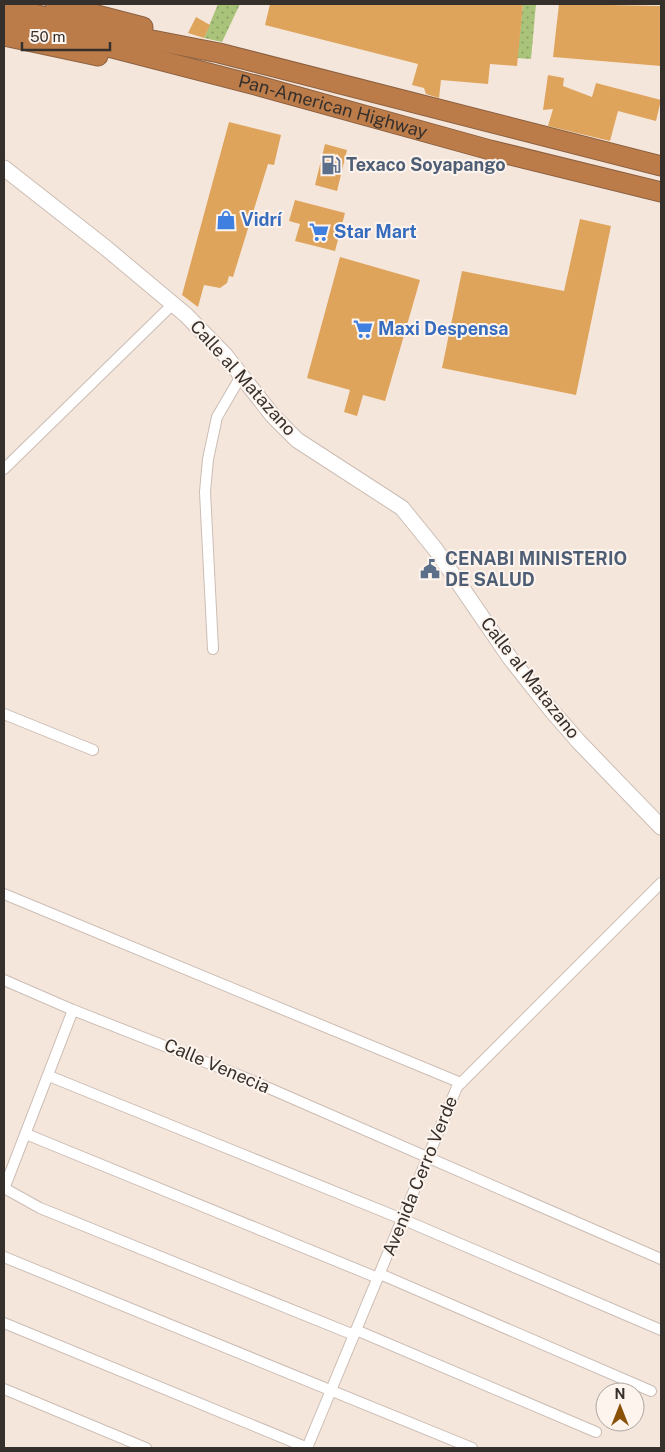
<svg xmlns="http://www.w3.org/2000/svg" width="665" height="1452" viewBox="0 0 665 1452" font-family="'Public Sans',sans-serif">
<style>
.grass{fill:url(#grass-dots)}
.building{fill:#dea45c}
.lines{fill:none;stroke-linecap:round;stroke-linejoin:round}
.street-casing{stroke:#ccbdb4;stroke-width:12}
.secondary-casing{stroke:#ccbdb4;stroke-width:17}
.highway-casing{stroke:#8c6140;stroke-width:21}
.street{stroke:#fff;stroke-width:10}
.secondary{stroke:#fff;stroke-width:15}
.highway{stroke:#bb7c4a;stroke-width:19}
.labels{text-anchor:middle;stroke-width:4;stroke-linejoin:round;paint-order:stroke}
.street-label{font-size:18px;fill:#36302d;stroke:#fef4ee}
.service-label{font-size:18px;font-weight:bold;fill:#4e5e75;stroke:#fef4ee;text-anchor:start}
.shop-label{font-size:18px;font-weight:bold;fill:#366cbe;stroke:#fef4ee;text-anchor:start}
</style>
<defs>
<pattern id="grass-dots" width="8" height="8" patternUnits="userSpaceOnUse" patternTransform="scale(1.25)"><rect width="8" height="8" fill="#aac37a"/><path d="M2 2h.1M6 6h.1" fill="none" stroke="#8b9f64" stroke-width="1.8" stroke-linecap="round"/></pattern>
</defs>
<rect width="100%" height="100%" fill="#f5e6dc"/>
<!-- grass -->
<g class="grass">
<polygon points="218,4 240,4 222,42 204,38"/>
<polygon points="523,4 536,4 531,59 517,58"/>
</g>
<!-- building -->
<g class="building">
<polygon points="270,4 523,4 517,66 490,64 488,84 441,80 439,98 426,94 424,88 412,85 418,64 265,25"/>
<polygon points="559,4 661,6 661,66 553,57"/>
<polygon points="196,17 210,25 204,38 188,33"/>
<polygon points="548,75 564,78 563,86 592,97 596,83 661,100 656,121 618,111 610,141 548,126 553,109 543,110"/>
<polygon points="229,122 281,135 274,165 268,164 233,277 229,276 227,283 220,288 204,285 198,307 182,295"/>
<polygon points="325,144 347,150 337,191 315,185"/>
<polygon points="295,200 345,213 335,251 295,241 300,224 289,221"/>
<polygon points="580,219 611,226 576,395 442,368 462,271 564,291"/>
<polygon points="340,257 420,280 385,401 363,395 357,416 344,412 350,390 307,378"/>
</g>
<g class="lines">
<defs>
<g id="street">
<polyline points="4,469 173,304"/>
<polyline points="213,649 205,492 208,459 217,417 241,376"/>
<polyline points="4,714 93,750"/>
<polyline points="4,894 461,1083"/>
<polyline points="4,980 73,1010 241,1076 661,1259"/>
<polyline points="49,1076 402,1219 661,1330"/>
<polyline points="26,1134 378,1278"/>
<polyline points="4,1188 40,1208 354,1335"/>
<polyline points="4,1189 73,1010"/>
<polyline points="4,1257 472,1448"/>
<polyline points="380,1274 651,1391"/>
<polyline points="4,1323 308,1448"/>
<polyline points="356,1330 596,1432"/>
<polyline points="4,1389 146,1448"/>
<polyline points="307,1448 457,1087 661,883"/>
</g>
<polyline id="secondary" points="4,168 106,248 186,315 225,355 273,416 297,440 402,508 436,550 510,658 552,711 579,742 661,827"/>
<g id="highway">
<polyline points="55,4 143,27"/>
<polyline points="4,7 106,31 219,53 661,166"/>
<path id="s1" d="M4 20 259 86 490 150 661 192"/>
<polyline points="4,36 98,56"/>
</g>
</defs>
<!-- street casing -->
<use href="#street" class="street-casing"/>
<!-- secondary casing -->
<use href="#secondary" class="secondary-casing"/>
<!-- highway casing -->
<use href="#highway" class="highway-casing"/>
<!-- street -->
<use href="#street" class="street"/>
<!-- secondary -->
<use href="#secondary" class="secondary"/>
<!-- highway -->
<use href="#highway" class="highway"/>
</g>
<!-- icons -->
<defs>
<symbol id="fuel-bare" viewBox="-9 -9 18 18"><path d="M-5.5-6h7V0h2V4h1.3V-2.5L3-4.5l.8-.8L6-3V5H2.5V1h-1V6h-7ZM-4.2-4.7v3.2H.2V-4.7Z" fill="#5c6f8a" stroke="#fef4ee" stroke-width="2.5" paint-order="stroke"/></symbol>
<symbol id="shop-bare" viewBox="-9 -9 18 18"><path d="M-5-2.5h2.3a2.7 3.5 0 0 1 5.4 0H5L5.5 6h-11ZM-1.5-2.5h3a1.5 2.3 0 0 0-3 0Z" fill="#3f7fe0" stroke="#fef4ee" stroke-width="2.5" paint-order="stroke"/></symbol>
<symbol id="supermarket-bare" viewBox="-9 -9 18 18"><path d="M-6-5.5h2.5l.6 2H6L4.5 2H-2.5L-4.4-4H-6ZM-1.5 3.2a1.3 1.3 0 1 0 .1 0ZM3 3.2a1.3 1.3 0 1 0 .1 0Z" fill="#3f7fe0" stroke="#fef4ee" stroke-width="2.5" paint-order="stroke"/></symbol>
<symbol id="civic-bare" viewBox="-9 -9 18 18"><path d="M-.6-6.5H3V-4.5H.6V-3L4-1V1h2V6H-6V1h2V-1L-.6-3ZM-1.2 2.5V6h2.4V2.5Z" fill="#5c6f8a" stroke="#fef4ee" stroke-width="2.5" paint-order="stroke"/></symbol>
</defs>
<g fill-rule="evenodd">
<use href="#fuel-bare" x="317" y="151" width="28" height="28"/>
<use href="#shop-bare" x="212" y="206" width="28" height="28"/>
<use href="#supermarket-bare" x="305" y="218" width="28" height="28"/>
<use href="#supermarket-bare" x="349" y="315" width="28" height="28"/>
<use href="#civic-bare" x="416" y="555" width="28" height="28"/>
</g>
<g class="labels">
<!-- street labels -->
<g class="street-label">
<text dy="6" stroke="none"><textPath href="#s1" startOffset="340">Pan-American Highway</textPath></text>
<text transform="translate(243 378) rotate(48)" y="6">Calle al Matazano</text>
<text transform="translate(530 678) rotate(52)" y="6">Calle al Matazano</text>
<text transform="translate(217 1066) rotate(23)" y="6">Calle Venecia</text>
<text transform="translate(420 1176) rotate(-68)" y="6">Avenida Cerro Verde</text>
</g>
<!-- service labels -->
<g class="service-label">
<text x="346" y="171">Texaco Soyapango</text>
<text x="445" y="565">CENABI MINISTERIO<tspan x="445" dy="21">DE SALUD</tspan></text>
</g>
<!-- shop labels -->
<g class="shop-label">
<text x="241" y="226">Vidrí</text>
<text x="334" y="238">Star Mart</text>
<text x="378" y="335">Maxi Despensa</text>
</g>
</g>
<!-- border -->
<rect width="665" height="1452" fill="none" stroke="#36302d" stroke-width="10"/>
<!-- north arrow -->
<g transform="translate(620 1407)"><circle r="24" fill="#fef4ee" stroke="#aea6a1"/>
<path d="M0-4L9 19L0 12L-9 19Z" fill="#895006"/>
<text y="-8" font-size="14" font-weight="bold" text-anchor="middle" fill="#36302d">N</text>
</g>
<!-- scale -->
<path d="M22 42v8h88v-8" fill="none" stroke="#36302d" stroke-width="2.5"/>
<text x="30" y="42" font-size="15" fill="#36302d" stroke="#fef4ee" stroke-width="4" paint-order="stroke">50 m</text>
</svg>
